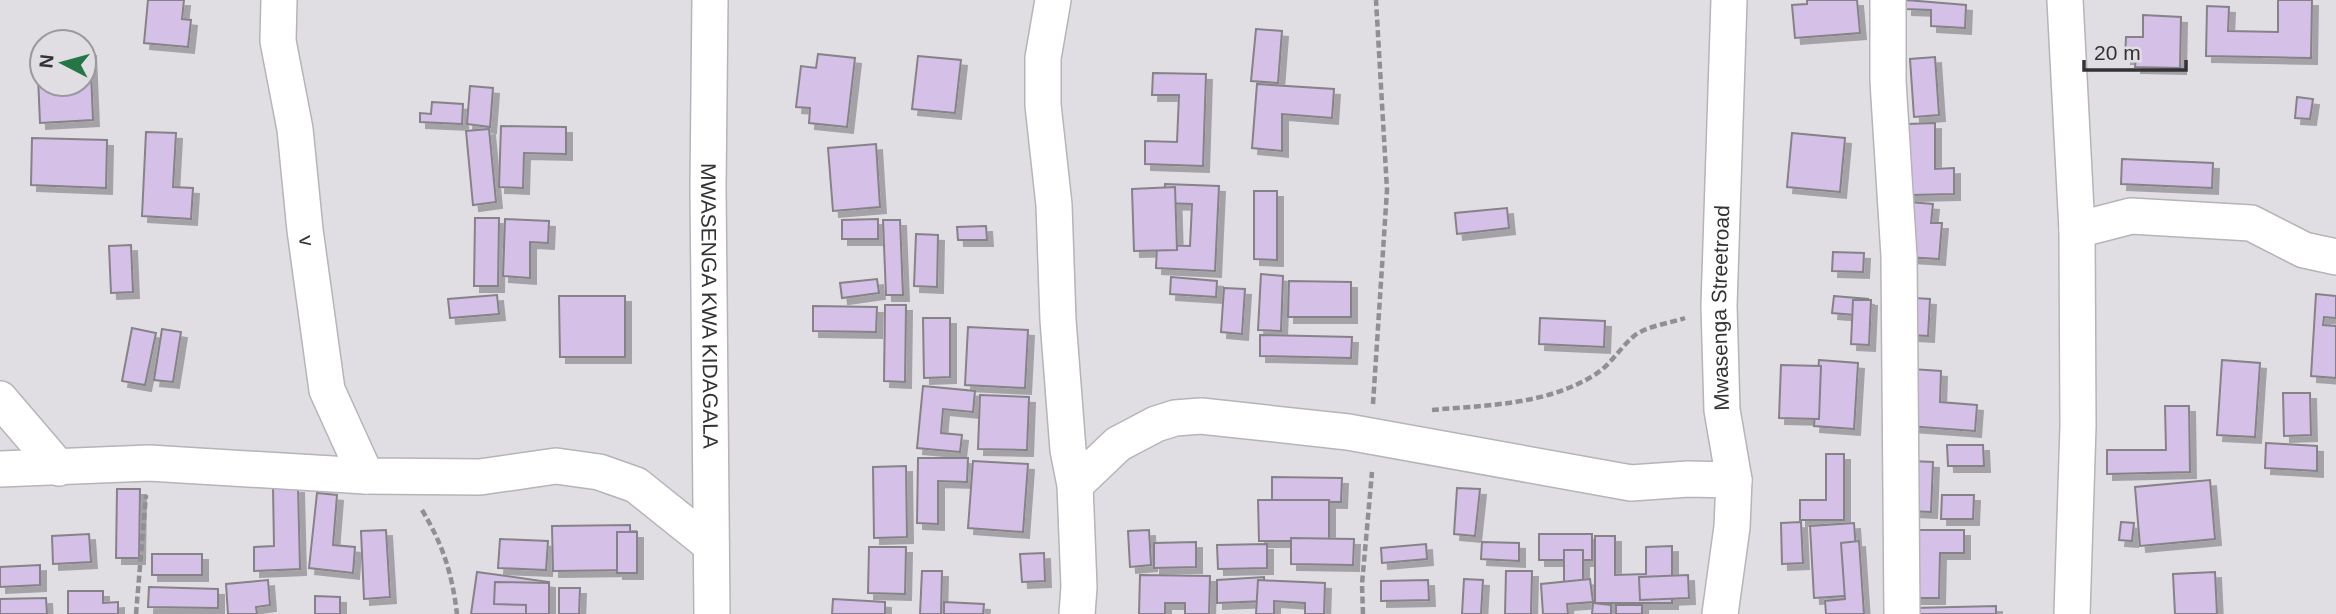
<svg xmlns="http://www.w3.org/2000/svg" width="2336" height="614" viewBox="0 0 2336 614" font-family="Arial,sans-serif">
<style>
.building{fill:#d5c1e8;stroke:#868388;stroke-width:2;filter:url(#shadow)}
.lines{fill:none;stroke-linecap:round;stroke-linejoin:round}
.minor-casing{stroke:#b6b3b9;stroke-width:38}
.path{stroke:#918f93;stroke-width:4.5;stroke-dasharray:7 3.5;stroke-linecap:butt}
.minor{stroke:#fff;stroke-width:35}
.labels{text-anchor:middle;stroke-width:5;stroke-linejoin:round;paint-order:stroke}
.street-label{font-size:21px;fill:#333234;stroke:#e0dde3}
</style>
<defs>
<filter id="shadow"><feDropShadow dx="6" dy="6" stdDeviation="0" flood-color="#0004"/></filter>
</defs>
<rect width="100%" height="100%" fill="#e0dde3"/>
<!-- building -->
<g class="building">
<polygon points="148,0 184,0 182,19 191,20 188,47 144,43"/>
<polygon points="1807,0 1857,0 1860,33 1795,38 1792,5 1807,4"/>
<polygon points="1906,0 1966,5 1965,28 1931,26 1931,10 1906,9"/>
<polygon points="2278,0 2312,0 2311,58 2206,56 2207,6 2229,7 2228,31 2278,32"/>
<polygon points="2143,15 2181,17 2180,68 2135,67 2136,58 2125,58 2126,37 2143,37"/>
<polygon points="1256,29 1282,31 1278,83 1251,81"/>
<polygon points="84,50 90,50 93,120 40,123 37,53 42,52 42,84 84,84"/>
<polygon points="818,54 855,58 847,127 809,123 810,108 796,107 801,66 816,68"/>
<polygon points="918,56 961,60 955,113 912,109"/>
<polygon points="1935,57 1939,115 1914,117 1910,59"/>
<polygon points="1153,73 1206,74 1203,166 1145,164 1145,141 1177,142 1179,95 1152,95"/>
<polygon points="1257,84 1334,89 1332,118 1282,114 1282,151 1252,148"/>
<polygon points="470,86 493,88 490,127 467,124"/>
<polygon points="2297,97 2313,99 2310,119 2295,118"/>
<polygon points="432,102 463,104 462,124 420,122 420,113 431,114"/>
<polygon points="1935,123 1935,169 1954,168 1954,194 1909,195 1908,124"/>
<polygon points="501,126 566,127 566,154 524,153 523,188 499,187"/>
<polygon points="489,129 496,202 473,205 466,131"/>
<polygon points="146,132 176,133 173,187 193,188 191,219 142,216"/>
<polygon points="1792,133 1845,138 1840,192 1787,187"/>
<polygon points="32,138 107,140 106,188 31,185"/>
<polygon points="876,144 880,207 833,211 828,148"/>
<polygon points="2122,159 2213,163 2212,188 2121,184"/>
<polygon points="1165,184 1219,186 1215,271 1156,268 1157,245 1190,246 1192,204 1164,203"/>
<polygon points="1175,187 1177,250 1134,251 1132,189"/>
<polygon points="1254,191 1277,191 1277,260 1254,259"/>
<polygon points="1909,202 1933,204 1931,223 1942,223 1939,259 1906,257"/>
<polygon points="1507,208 1509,228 1457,234 1455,213"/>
<polygon points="475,218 499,218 498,286 474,286"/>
<polygon points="505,219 549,221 548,243 530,242 530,278 503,276"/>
<polygon points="878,219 878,239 842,239 842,220"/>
<polygon points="883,220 900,220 903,295 886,295"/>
<polygon points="986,226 987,240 958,240 957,227"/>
<polygon points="916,234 938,235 937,287 914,286"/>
<polygon points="131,245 133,292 111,293 109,246"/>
<polygon points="1833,252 1864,253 1863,272 1832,271"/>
<polygon points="1261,274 1283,276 1281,331 1258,330"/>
<polygon points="1171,277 1217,281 1216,297 1170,294"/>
<polygon points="877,279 879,293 842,298 840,283"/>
<polygon points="1289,281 1351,282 1351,317 1288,317"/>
<polygon points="1224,288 1245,289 1242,334 1221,332"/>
<polygon points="2316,294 2336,296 2336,318 2324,317 2323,325 2336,326 2336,378 2311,376"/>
<polygon points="497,295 499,314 450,318 448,299"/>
<polygon points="559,296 625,296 625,357 560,357"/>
<polygon points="1834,296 1868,299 1867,316 1832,313"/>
<polygon points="1914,298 1930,299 1928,336 1912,335"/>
<polygon points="1853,300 1871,300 1869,345 1851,344"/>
<polygon points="885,305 906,305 905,382 884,381"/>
<polygon points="813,306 877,307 876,332 813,331"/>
<polygon points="923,318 950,318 950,377 924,378"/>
<polygon points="1540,318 1605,321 1604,347 1539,344"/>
<polygon points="968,327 1028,330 1025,388 965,385"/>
<polygon points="132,328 156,333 145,385 122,381"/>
<polygon points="162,329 181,332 173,382 154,380"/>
<polygon points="1260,335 1352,337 1351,358 1260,356"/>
<polygon points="1819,360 1858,363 1854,429 1814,426"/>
<polygon points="2222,360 2260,363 2255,437 2217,435"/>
<polygon points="1781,365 1821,366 1819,419 1779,418"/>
<polygon points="1911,369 1941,371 1940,402 1977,405 1975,431 1908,426"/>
<polygon points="923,386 975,391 973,412 943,409 941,433 962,435 960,452 917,448"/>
<polygon points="2283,393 2310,393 2311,435 2284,436"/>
<polygon points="980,395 1029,397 1027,450 978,449"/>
<polygon points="2165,406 2189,406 2190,472 2107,474 2107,450 2166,450"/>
<polygon points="2266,443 2317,446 2317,471 2265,468"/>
<polygon points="1947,445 1983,445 1984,466 1948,466"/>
<polygon points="1826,454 1844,454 1844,520 1800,520 1800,500 1826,500"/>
<polygon points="918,458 968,458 967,482 938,481 938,524 917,523"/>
<polygon points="973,461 1028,464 1023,532 968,528"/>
<polygon points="1911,461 1933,462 1931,512 1909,511"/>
<polygon points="906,466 907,537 874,538 873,467"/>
<polygon points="1272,477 1342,478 1341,502 1272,501"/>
<polygon points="2210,480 2215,539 2140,546 2135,487"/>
<polygon points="273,487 298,487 300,569 254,571 254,547 274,546"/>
<polygon points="1457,488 1480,489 1475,536 1454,534"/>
<polygon points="117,489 140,489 139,558 116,558"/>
<polygon points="317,493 337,495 333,545 355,547 353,573 309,568"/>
<polygon points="1942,495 1974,495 1973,519 1941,519"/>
<polygon points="1258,500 1329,500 1329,541 1259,541"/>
<polygon points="1801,522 1803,563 1782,564 1781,523"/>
<polygon points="2121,522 2134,523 2132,541 2119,540"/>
<polygon points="1854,523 1859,595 1814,598 1810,526"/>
<polygon points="630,525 631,570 553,571 552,526"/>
<polygon points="386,530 390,597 364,599 361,531"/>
<polygon points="1149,530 1151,565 1130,567 1128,531"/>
<polygon points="1913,530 1964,530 1964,553 1940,553 1939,598 1913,598"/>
<rect x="617" y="532" width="20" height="41"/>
<polygon points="89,534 91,562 53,564 52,536"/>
<rect x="1539" y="534" width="53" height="26"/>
<polygon points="1595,536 1615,536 1615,575 1646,574 1646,547 1672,546 1672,603 1595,603"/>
<polygon points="1291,538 1354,539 1353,565 1291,564"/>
<polygon points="500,539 548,541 546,570 498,568"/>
<polygon points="1859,541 1864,614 1826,614 1825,601 1845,599 1841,543"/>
<polygon points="1196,542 1196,567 1154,568 1154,543"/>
<polygon points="1482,542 1519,543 1519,561 1481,559"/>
<polygon points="1267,544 1267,568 1218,569 1217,545"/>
<polygon points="1426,544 1427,559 1382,563 1381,548"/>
<polygon points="869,547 906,547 905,594 868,593"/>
<rect x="1564" y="550" width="19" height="34"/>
<polygon points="1044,553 1045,581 1022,582 1020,554"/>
<rect x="152" y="554" width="50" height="21"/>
<polygon points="40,565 40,585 0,587 0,567"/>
<polygon points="922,571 942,571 941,614 920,614"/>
<polygon points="1506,571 1532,571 1531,614 1505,614"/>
<polygon points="477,572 549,582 544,614 471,614"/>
<polygon points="2215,572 2217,614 2175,614 2173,574"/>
<polygon points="1140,575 1210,576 1209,614 1185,614 1185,603 1165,603 1165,614 1139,614"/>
<polygon points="1688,575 1689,598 1640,600 1639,577"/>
<polygon points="1264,577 1265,601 1217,603 1217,580"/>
<polygon points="1464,579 1483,580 1481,614 1462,614"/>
<polygon points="1590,579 1593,602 1567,604 1568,614 1543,614 1541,584"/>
<polygon points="268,580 270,605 256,607 257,614 228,614 226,584"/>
<polygon points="1258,580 1325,583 1324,614 1305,614 1305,603 1274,601 1274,614 1256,614"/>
<polygon points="1428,580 1429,600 1381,601 1381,581"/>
<polygon points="495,582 549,583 549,614 526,614 526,605 494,604"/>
<polygon points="149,587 218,589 218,608 148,607"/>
<polygon points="559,588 580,588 579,614 559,614"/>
<polygon points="68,591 103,591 103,603 118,602 118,614 68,614"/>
<polygon points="315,596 340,597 340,614 315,614"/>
<polygon points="46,598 47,614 0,614 0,599"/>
<polygon points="833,599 885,602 885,614 832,614"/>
<polygon points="944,602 984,604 983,614 944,614"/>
<polygon points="1593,603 1611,605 1611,614 1592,614"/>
<rect x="1616" y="605" width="26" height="9"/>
<polygon points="1996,606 1996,614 1914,614 1914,608"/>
</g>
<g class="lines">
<defs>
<g id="minor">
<path id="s1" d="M279 0 278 41 295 129 305 230 327 390 366 476"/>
<path id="s2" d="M710 0 708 187 712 614"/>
<polyline points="1053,0 1043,58 1043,105 1054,205 1058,320 1068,450 1075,485 1079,587 1077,614"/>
<polyline points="1888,0 1888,81 1899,256 1902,614"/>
<polyline points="2065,0 2077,230 2078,426 2072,614"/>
<polyline points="2077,230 2131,216 2251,223 2304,250 2336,257"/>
<polyline points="0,399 59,468"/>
<polyline points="0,469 149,463 366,476 480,477 556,466 599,472 636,485 711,545"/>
<polyline points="1075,485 1118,444 1156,424 1175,418 1201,416 1348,432 1631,483 1688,479 1734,480"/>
<path id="s3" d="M1720 614 1732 527 1734 480 1722 410 1719 306 1729 0"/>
</g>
</defs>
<!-- minor casing -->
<use href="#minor" class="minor-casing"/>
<!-- path -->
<g class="path">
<polyline points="1373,404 1387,190 1376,0"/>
<path d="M1432 410C1487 405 1548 405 1596 374 1611 364 1620 348 1634 336 1646 326 1671 323 1685 318"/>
<path d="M422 510C443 545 452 573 457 614"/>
<polyline points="136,614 146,495"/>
<polyline points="1363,614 1362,584 1372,472"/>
</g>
<!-- minor -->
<use href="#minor" class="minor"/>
</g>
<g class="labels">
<!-- street labels -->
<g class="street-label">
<text dy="7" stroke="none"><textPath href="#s1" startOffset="243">v</textPath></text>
<text dy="7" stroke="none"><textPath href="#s2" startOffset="306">MWASENGA KWA KIDAGALA</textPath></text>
<text dy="7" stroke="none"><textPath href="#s3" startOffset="308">Mwasenga Streetroad</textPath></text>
</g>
</g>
<!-- north arrow -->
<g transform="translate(63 63) rotate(276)"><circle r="33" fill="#e0dde3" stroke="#9b999d" stroke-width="2"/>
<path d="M0-5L12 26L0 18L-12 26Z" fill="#257647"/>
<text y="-10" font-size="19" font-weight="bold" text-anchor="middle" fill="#333234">N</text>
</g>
<!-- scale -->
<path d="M2084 60v10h102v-10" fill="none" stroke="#333234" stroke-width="3.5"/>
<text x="2094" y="60" font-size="21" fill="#333234" stroke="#e0dde3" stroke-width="5" paint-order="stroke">20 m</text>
</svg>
